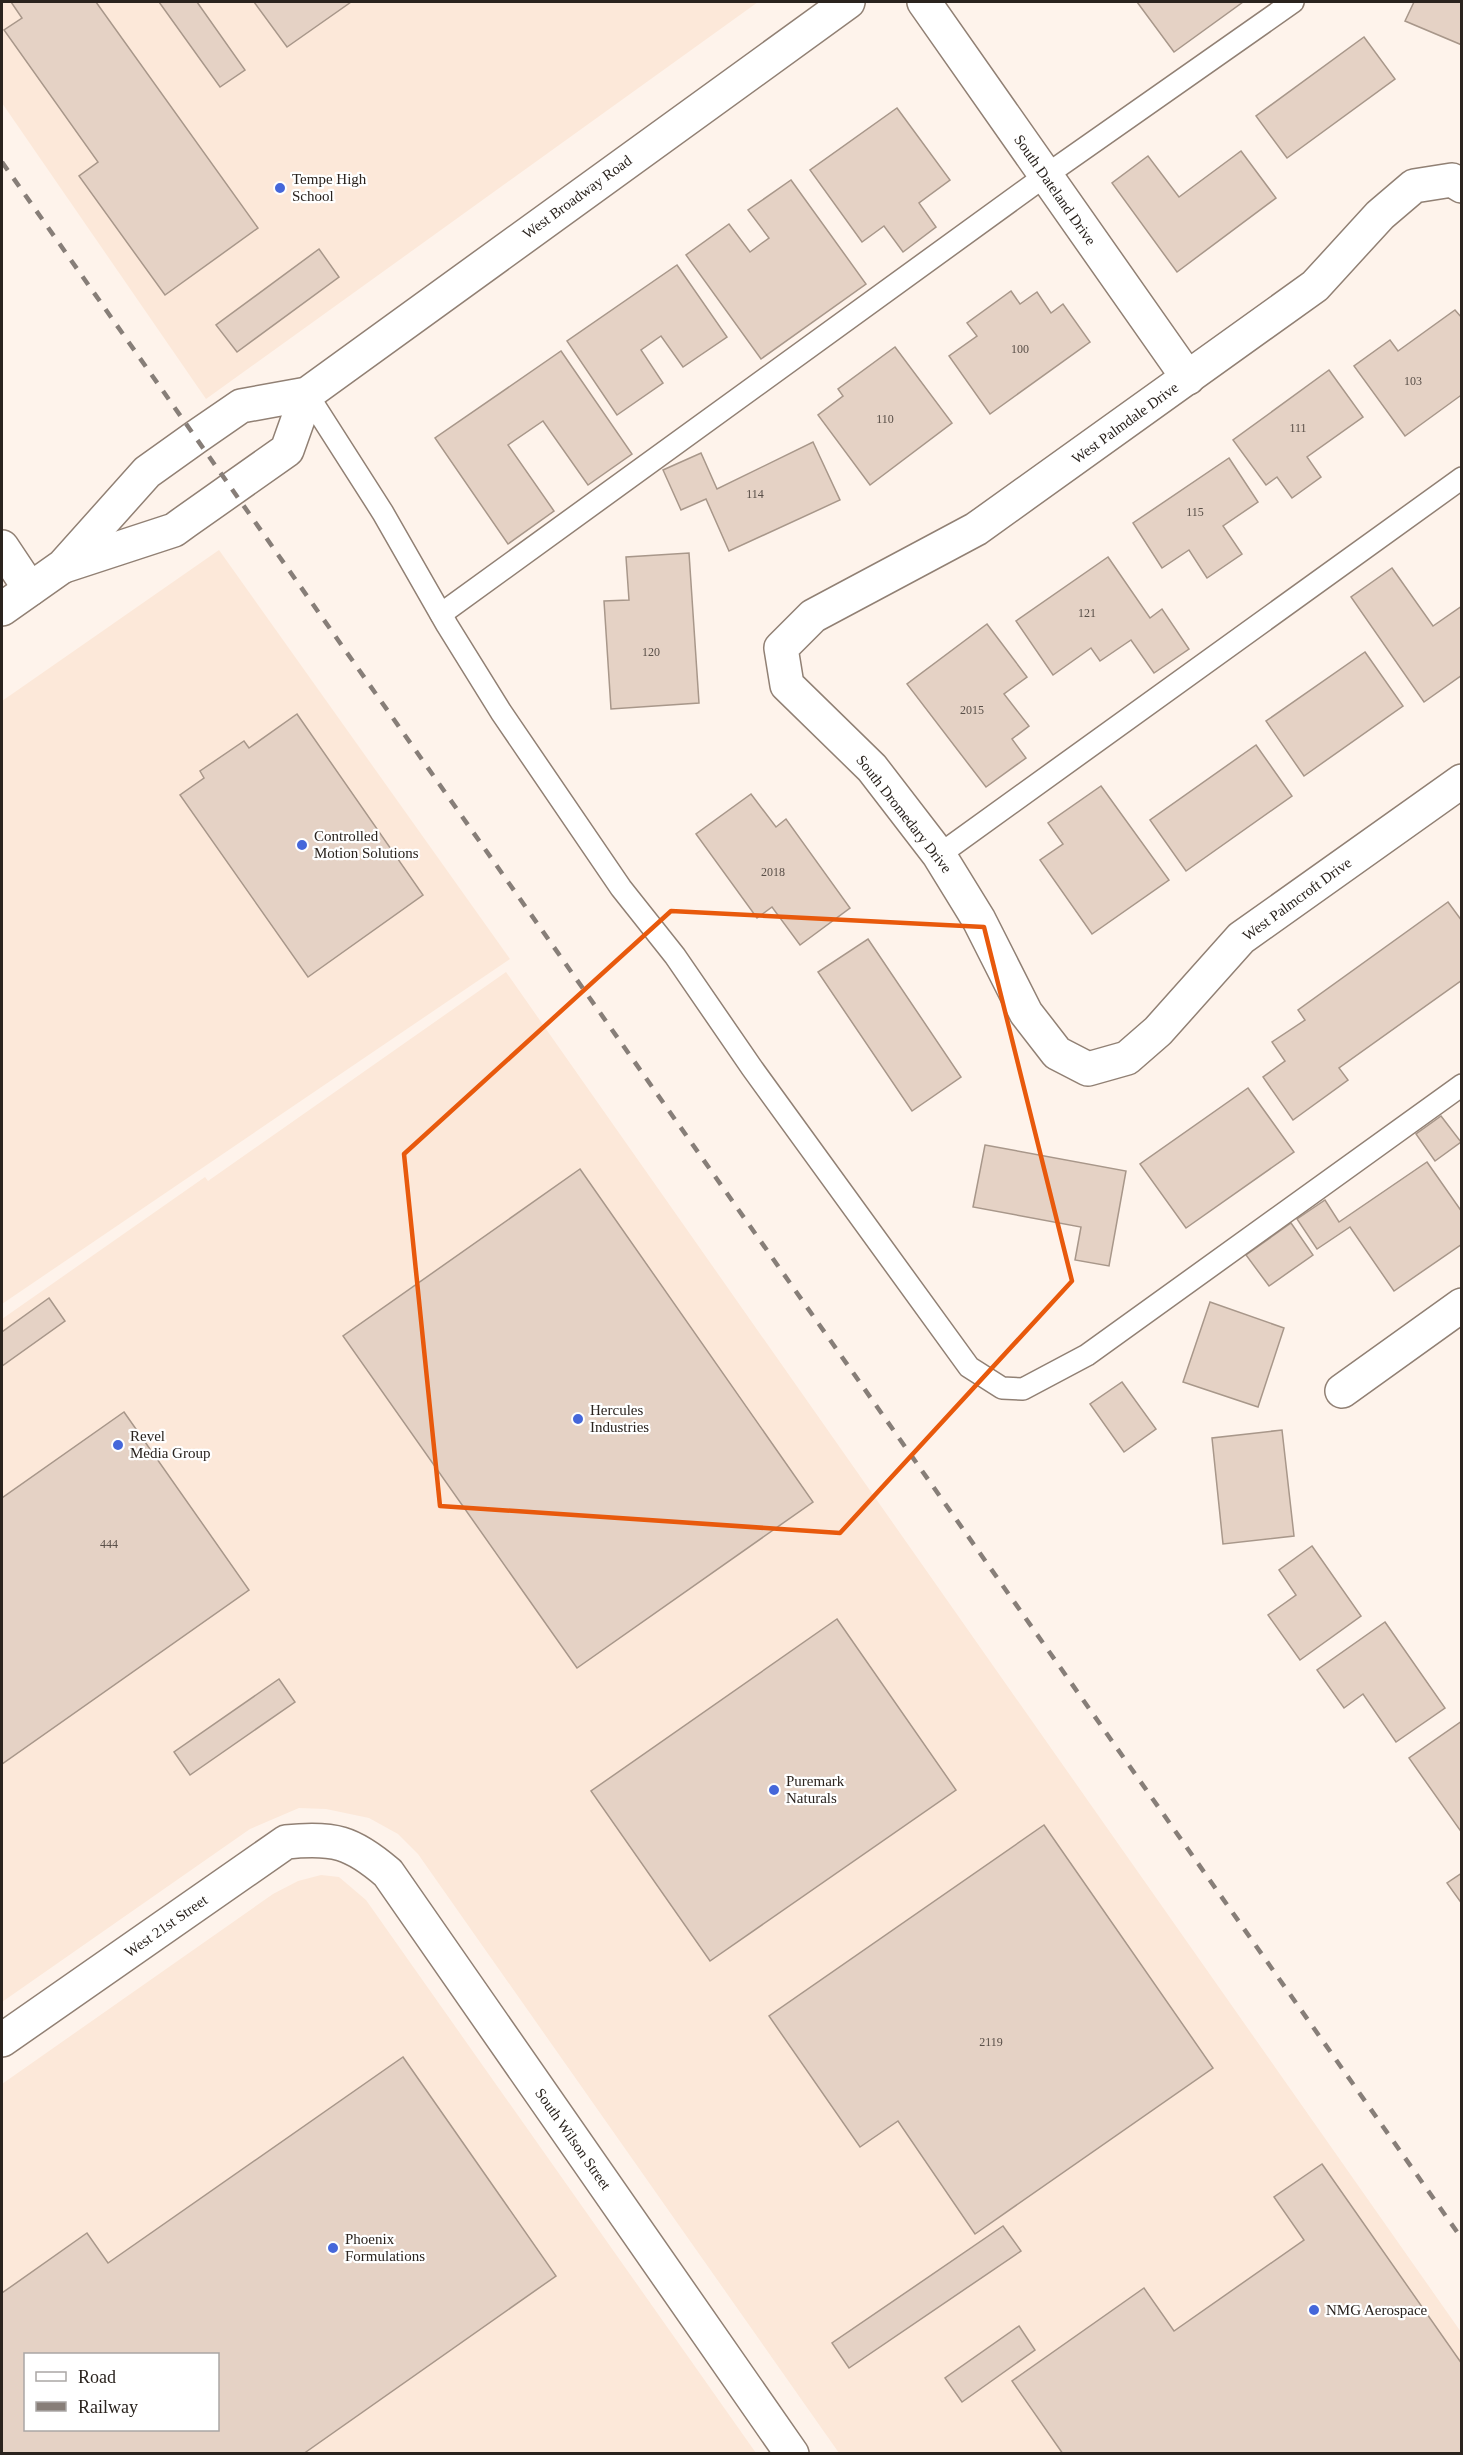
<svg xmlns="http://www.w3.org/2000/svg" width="1463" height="2455" viewBox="0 0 1463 2455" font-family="'Times New Roman',serif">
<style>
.built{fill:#fce8d9;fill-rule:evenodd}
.building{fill:#e5d2c5;stroke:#a8978a;stroke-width:1.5;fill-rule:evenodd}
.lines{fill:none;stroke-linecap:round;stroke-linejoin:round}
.lane-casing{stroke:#918074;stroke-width:24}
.street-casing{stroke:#918074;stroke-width:36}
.secondary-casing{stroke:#918074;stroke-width:36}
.lane{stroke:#fff;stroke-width:21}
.street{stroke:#fff;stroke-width:33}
.secondary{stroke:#fff;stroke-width:33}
.rail{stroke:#877e78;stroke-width:4.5;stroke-dasharray:10 10;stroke-linecap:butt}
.marked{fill:none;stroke:#e8590c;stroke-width:4.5;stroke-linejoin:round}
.poi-dot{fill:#4567da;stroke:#fff;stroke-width:2}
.labels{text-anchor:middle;stroke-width:4.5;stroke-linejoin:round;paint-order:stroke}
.number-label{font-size:12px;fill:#594f48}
.poi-label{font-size:15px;fill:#2a231e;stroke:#fff;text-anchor:start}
.street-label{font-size:15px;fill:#2a231e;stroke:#fff}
</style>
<rect width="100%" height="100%" fill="#fef3eb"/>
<!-- built -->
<g class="built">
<polygon points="2,2 758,2 206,399 2,103"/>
<polygon points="219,550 510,959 2,1304 2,701"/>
<polygon points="506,972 1461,2332 1461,2453 839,2453 418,1854 398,1834 369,1818 326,1809 299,1808 250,1829 2,2002 2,1319 205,1177 208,1181"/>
<path d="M321 1875 339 1877 366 1900 756 2453H2V2084L273 1894 298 1881ZM26 2354H218V2430H26Z"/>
</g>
<!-- building -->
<g class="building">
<polygon points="11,2 96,2 258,228 165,295 79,176 98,162 4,30 22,18"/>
<polygon points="159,2 197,2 245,70 220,87"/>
<polygon points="254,2 351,2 287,47"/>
<polygon points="1137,2 1243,2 1174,52"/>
<polygon points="1414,2 1462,2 1462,45 1405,21"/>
<polygon points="1364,37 1395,79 1287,158 1256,116"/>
<polygon points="897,108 950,180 919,203 936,227 903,252 884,226 862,242 810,170"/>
<polygon points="1241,151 1276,198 1177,272 1112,183 1148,156 1179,197"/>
<polygon points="791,180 866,284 761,359 686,255 729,224 750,252 769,238 748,210"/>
<polygon points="319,249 339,277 237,352 216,325"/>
<polygon points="677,265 727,337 683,367 661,336 641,350 663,383 617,415 567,341"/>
<polygon points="1011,291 1020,304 1037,292 1051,313 1063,304 1090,342 990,414 949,356 977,336 967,323"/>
<polygon points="1455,310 1462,318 1462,397 1460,396 1405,436 1354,366 1390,340 1398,351"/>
<polygon points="895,347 952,423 870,485 818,415 843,396 838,389"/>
<polygon points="561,351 632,454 588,485 543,421 508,445 554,511 508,544 435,438"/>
<polygon points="1329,370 1363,417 1307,457 1321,477 1292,498 1277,477 1266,485 1233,440"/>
<polygon points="813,442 840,500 729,551 706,499 681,510 663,470 701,453 717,489"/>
<polygon points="1229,458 1258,502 1223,526 1242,554 1207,578 1189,550 1162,568 1133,523"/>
<polygon points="689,553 699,703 611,709 604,601 629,600 626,557"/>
<polygon points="1108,557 1150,618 1162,609 1189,649 1154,673 1131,640 1100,661 1091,648 1053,675 1016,621"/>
<polygon points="1392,568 1433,626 1462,606 1462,675 1424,702 1351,597"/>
<polygon points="987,624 1027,677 1004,694 1029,726 1012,739 1026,758 986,787 907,684"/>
<polygon points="1365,652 1403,706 1304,776 1266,721"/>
<polygon points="297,714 423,895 308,977 180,795 204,778 200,771 244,741 249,748"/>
<polygon points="1256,745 1292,796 1186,871 1150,820"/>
<polygon points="1101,786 1169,880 1092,934 1040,860 1063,844 1048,823"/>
<polygon points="751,794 776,827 786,819 850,908 800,945 772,907 757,918 696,834"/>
<polygon points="1448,902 1462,921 1462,980 1339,1068 1348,1080 1293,1120 1263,1077 1285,1061 1272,1042 1305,1020 1298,1010"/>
<polygon points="868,939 961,1077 912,1111 818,972"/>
<polygon points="1248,1088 1294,1152 1186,1228 1140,1164"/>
<polygon points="1441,1116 1461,1142 1435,1161 1416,1134"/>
<polygon points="985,1145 1126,1171 1109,1266 1075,1260 1081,1227 973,1207"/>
<polygon points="1427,1162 1462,1212 1462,1244 1394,1291 1350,1227 1317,1249 1297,1219 1325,1200 1339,1222"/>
<polygon points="580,1169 813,1502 577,1668 343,1336"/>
<polygon points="1291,1223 1313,1255 1269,1286 1246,1255"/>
<polygon points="49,1298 65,1321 2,1366 2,1332"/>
<polygon points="1210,1302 1284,1328 1258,1407 1183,1382"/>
<polygon points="1122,1382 1156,1429 1124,1452 1090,1404"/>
<polygon points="124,1412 249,1590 2,1764 2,1498"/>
<polygon points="1282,1430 1294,1536 1223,1544 1212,1438"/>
<polygon points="1312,1546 1361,1616 1300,1660 1268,1615 1296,1595 1279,1570"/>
<polygon points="837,1619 956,1790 710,1961 591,1791"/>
<polygon points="1385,1622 1445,1708 1396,1742 1363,1694 1344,1708 1317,1670"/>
<polygon points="279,1679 295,1702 190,1775 174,1752"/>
<polygon points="1462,1721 1462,1833 1409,1758"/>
<polygon points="1044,1825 1213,2068 975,2234 898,2121 860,2147 769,2016"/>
<polygon points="1462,1873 1462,1904 1447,1883"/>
<path d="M403 2057 556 2276 303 2454H2V2293L87 2233 108 2263ZM26 2354H218V2430H26Z"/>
<polygon points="1322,2164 1462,2364 1462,2454 1063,2454 1012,2381 1144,2288 1174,2331 1304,2240 1274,2197"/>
<polygon points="1003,2226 1021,2251 849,2368 832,2343"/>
<polygon points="1019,2326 1035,2350 962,2402 945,2378"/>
</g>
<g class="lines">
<defs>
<g id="lane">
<polyline points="307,394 383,513 447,625 501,712 621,888 675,956 752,1068 969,1367 1002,1388 1023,1389 1087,1355 1462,1085"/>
<polyline points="441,614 1045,176 1293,2"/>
<polyline points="939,855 1462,478"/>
</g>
<g id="street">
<polyline points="924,2 1188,378"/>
<polyline points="1462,186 1452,180 1414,186 1380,215 1315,286 976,529 813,616 781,648 787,685 872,768 939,855 979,920 1026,1013 1057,1053 1088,1069 1127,1058 1158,1031 1241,938 1462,781"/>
<polyline points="2,547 30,589"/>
<polyline points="1342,1391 1462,1305"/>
<path d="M2 2040 286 1842C334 1837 352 1842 388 1873L792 2454"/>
</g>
<g id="secondary">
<polyline points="64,566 174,530 185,522 287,450 307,394"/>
<polyline points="2,609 63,566 147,472 196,437 241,406 307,394 848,2"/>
</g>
</defs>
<!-- lane casing -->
<use href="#lane" class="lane-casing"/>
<!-- street casing -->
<use href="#street" class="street-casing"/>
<!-- secondary casing -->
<use href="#secondary" class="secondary-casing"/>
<!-- lane -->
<use href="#lane" class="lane"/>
<!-- street -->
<use href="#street" class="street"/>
<!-- secondary -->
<use href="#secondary" class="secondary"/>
<!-- rail -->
<polyline class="rail" points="2,162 1462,2239"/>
</g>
<!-- marked area -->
<path class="marked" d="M671 911 984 927 1072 1281 840 1533 440 1506 404 1154Z"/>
<!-- markers -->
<g class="poi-dot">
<circle cx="280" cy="188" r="6"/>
<circle cx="302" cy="845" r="6"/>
<circle cx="578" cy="1419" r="6"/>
<circle cx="118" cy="1445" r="6"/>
<circle cx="774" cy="1790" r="6"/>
<circle cx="333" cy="2248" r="6"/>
<circle cx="1314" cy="2310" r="6"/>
</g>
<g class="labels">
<!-- number labels -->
<g class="number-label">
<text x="1020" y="353">100</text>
<text x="1413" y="385">103</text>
<text x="885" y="423">110</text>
<text x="1298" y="432">111</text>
<text x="755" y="498">114</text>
<text x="1195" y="516">115</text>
<text x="1087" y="617">121</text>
<text x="651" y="656">120</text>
<text x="972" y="714">2015</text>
<text x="773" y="876">2018</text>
<text x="109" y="1548">444</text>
<text x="991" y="2046">2119</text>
</g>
<!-- poi labels -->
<g class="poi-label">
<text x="292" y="184">Tempe High<tspan x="292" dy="17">School</tspan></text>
<text x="314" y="841">Controlled<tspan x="314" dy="17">Motion Solutions</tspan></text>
<text x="590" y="1415">Hercules<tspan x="590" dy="17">Industries</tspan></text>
<text x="130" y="1441">Revel<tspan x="130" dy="17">Media Group</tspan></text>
<text x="786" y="1786">Puremark<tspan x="786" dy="17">Naturals</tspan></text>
<text x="345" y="2244">Phoenix<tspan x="345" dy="17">Formulations</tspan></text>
<text x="1326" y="2315">NMG Aerospace</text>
</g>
<!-- street labels -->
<g class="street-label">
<text transform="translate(1055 190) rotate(55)" y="5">South Dateland Drive</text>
<text transform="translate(577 197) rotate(-36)" y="5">West Broadway Road</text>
<text transform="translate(1125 423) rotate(-36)" y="5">West Palmdale Drive</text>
<text transform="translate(904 814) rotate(52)" y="5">South Dromedary Drive</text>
<text transform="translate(1297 899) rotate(-36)" y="5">West Palmcroft Drive</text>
<text transform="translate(166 1926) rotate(-35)" y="5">West 21st Street</text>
<text transform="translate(573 2139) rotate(55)" y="5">South Wilson Street</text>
</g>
</g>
<!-- border -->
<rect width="1463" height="2455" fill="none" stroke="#2a231e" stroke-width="6"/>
<!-- legend -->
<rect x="24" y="2353" width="195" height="78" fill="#ffffff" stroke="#aaa7a5" stroke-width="1.5"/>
<rect x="36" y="2372" width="30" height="9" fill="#ffffff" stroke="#aaa7a5" stroke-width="1.5"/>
<text x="78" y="2383" font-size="18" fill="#2a231e">Road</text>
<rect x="36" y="2402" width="30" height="9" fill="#877e78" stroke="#aaa7a5" stroke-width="1.5"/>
<text x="78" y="2413" font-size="18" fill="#2a231e">Railway</text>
</svg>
